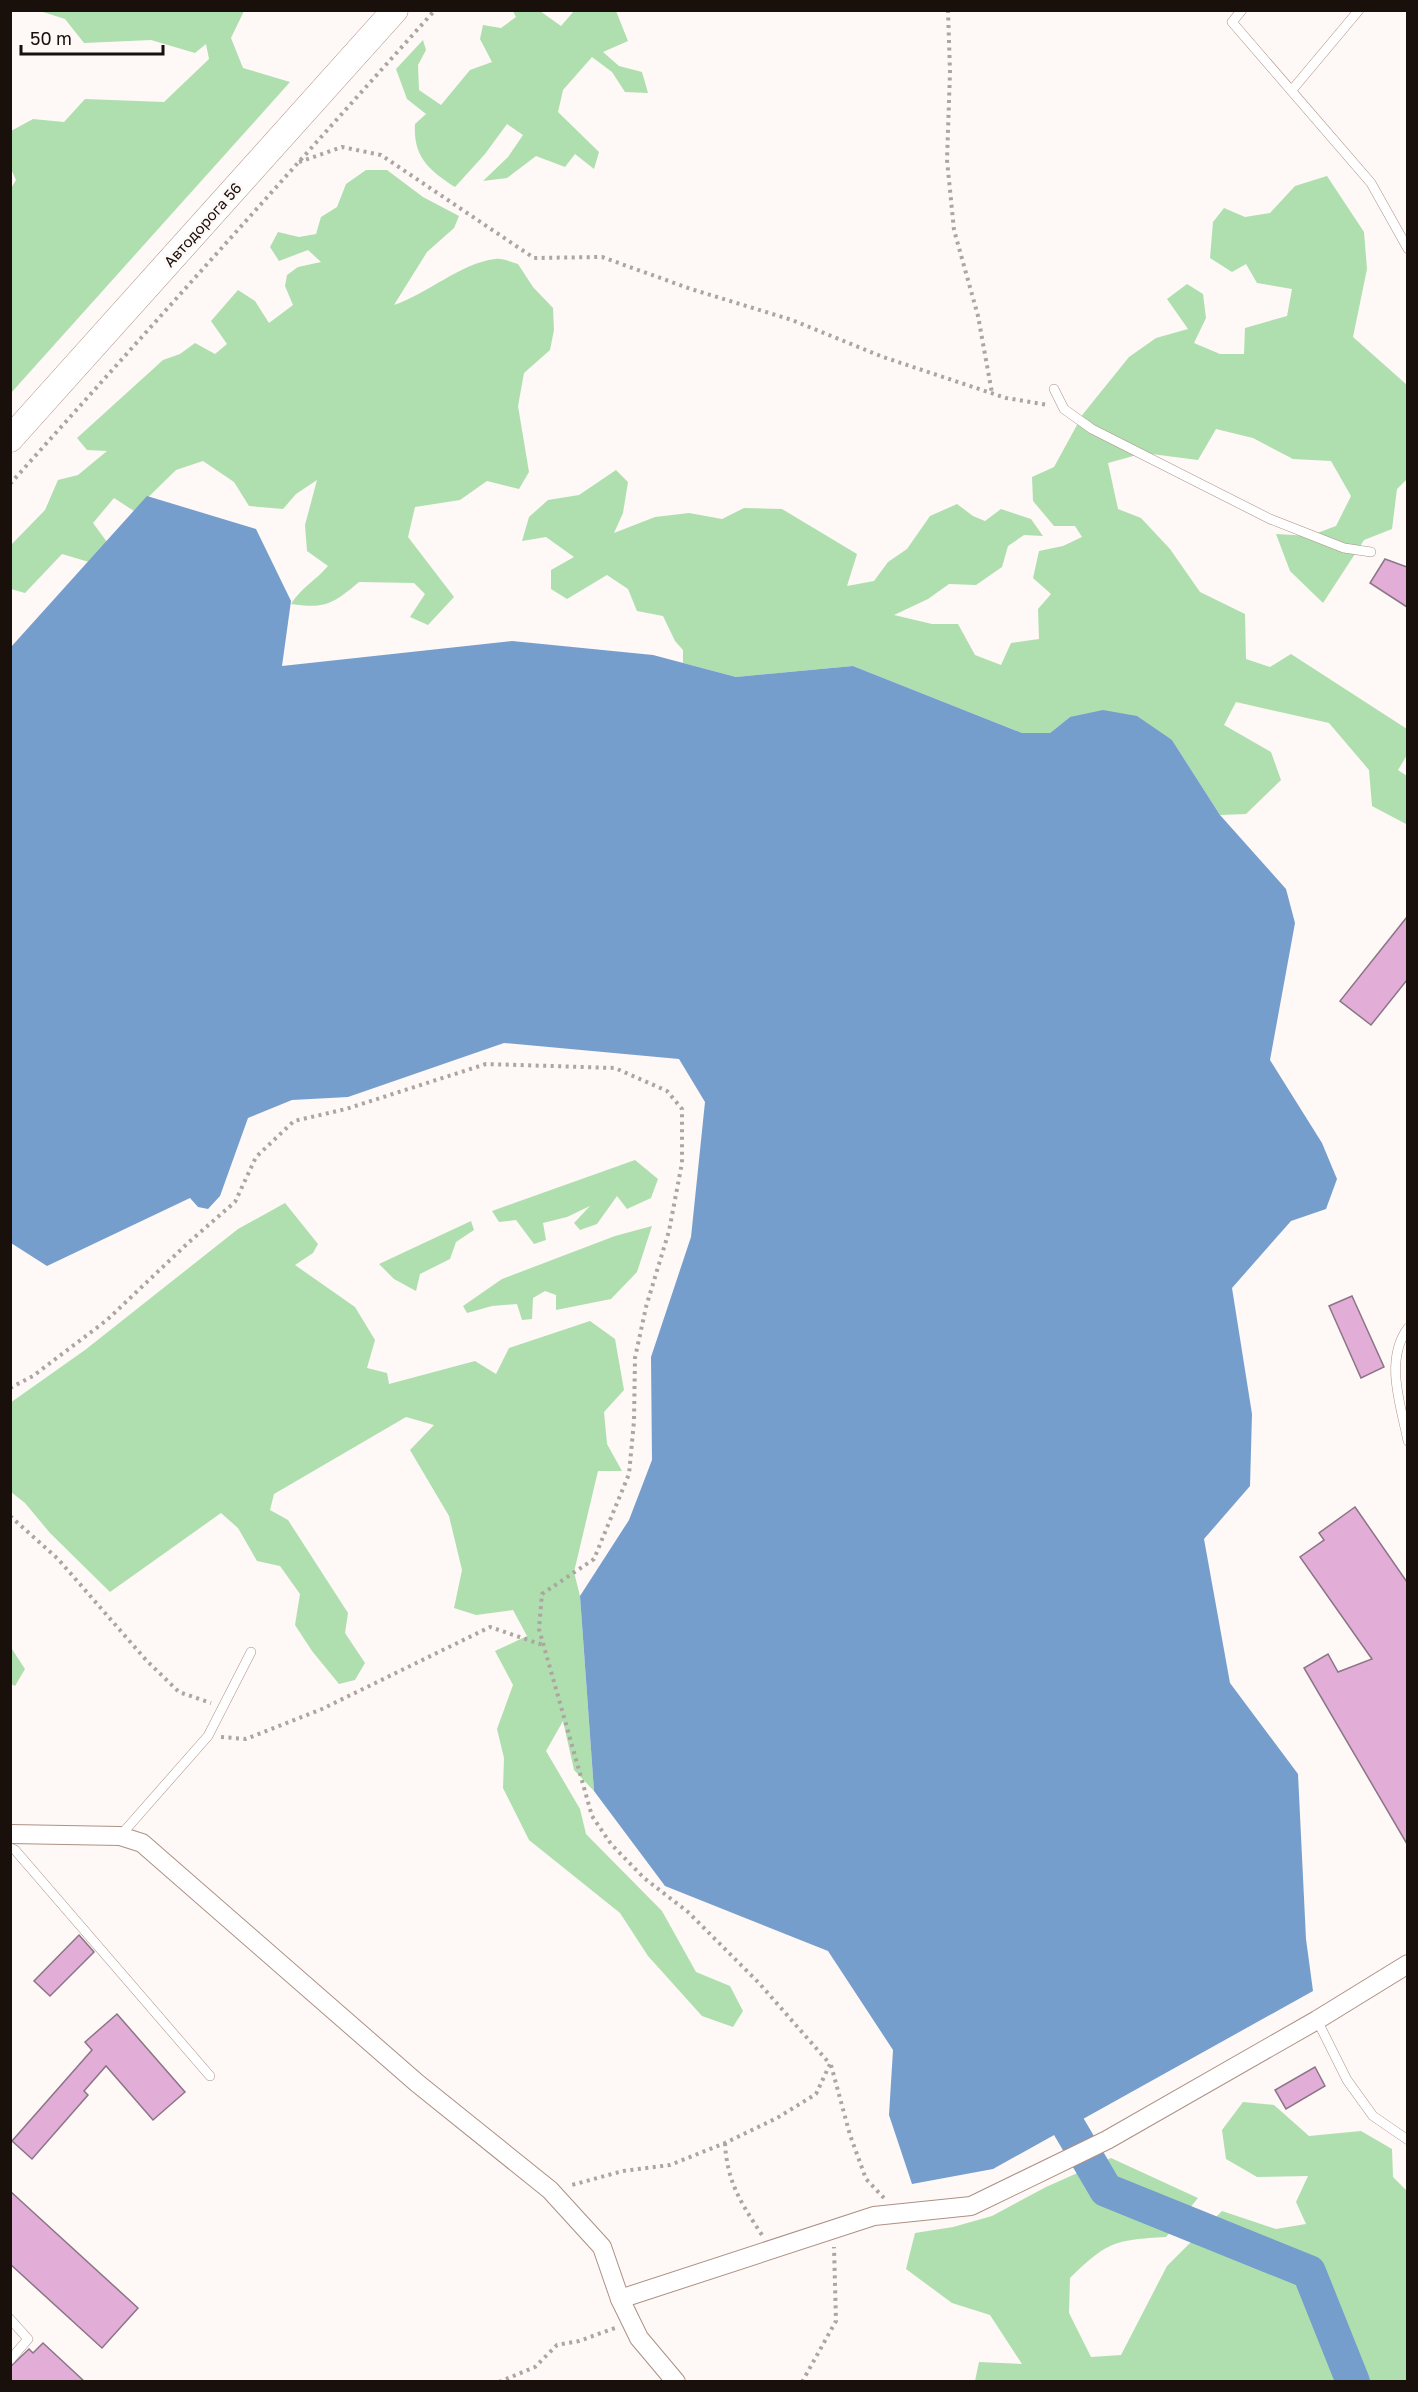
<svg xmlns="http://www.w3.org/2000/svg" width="1418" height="2392" viewBox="0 0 1418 2392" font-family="'Golos Text',sans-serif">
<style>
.green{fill:#afdfaf}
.water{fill:#759ecd}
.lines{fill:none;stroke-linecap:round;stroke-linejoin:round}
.river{stroke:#759ecd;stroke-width:34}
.building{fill:#e2add7;stroke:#8b7586;stroke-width:1.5}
.lane-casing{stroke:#ad9085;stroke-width:10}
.street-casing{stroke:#ad9085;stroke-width:20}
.secondary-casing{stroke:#ad9085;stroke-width:27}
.path{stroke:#aca5a2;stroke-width:4;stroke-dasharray:3 4.5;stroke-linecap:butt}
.lane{stroke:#fff;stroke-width:9}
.street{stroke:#fff;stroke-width:18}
.secondary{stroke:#fff;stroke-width:26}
.labels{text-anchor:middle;stroke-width:5;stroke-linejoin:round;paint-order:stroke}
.street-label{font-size:15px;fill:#190f0b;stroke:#fef8f6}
</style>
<rect width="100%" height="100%" fill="#fef8f6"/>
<!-- green -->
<g class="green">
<polygon points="40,11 244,11 231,38 243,68 290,82 11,393 10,190 16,180 11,169 11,131 33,119 64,122 85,99 164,102 209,59 206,44 195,53 151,40 84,43 65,19"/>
<path d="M513 11H540L561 26 574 11H616L628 41 603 52 619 66 642 72 648 93 625 92 612 72 592 57 563 90 558 112 599 152 594 169 575 154 565 167 536 156 507 178 483 181 508 157 523 135 507 124 485 154 455 187C429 170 413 157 415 124L426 114 407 99 396 69 423 40 426 50 418 65 419 90 441 105 470 70 492 62 480 39 483 25 501 28 516 17Z"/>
<path d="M366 170H387L423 197 459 216 454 228 427 252 394 305C427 294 461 263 495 259 502 258 511 262 518 264L533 287 553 308 554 330 550 350 524 373 518 406 529 472 519 489 487 481 460 500 415 507 408 537 454 597 428 625 410 617 425 594 414 583 359 582C333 604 325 609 291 604 303 586 314 582 328 566L307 551 305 525 317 480 296 494 283 509 249 506 234 482 203 461 176 470 134 511 114 498 93 523 107 542 89 562 62 554 25 593 11 589 10 546 45 510 58 480 78 475 107 451 87 450 77 438 163 360 180 354 195 343 215 354 227 344 211 321 238 290 255 301 269 323 293 305 285 286 287 275 298 267 321 262 308 250 279 261 270 247 278 232 299 237 316 234 321 217 337 207 346 184Z"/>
<polygon points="1327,176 1364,232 1367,269 1353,337 1407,385 1407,479 1397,489 1392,529 1364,540 1323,603 1290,571 1276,534 1309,536 1336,526 1351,496 1331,461 1293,459 1253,438 1216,429 1198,460 1144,453 1108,463 1118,509 1141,518 1170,549 1200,592 1245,614 1246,659 1270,667 1291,654 1407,729 1407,755 1398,770 1407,776 1406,824 1372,806 1369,770 1329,723 1236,702 1224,725 1271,752 1281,780 1246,814 1220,815 1172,740 1070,717 1050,733 1022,733 853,666 736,677 683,663 683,650 675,641 663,616 637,611 628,589 607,575 567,599 551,589 551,570 574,557 546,537 522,541 529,517 548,500 579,495 616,470 628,482 623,513 614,533 655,517 689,513 722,519 744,508 782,509 857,554 847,586 874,581 888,562 907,549 930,516 957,504 973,516 985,521 1001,509 1031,519 1043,536 1024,535 1008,546 1002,567 976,585 949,584 928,599 894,615 932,624 958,624 975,655 1001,665 1011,643 1039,639 1038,609 1051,594 1033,578 1039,551 1063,546 1082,537 1075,526 1054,526 1033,501 1032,477 1054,467 1083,414 1129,357 1156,338 1188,329 1167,299 1187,284 1203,294 1206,318 1194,343 1220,354 1244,354 1245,328 1287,316 1292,289 1257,283 1246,264 1232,272 1210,258 1213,222 1224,208 1245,217 1270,213 1295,186"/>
<polygon points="635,1160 658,1179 651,1198 627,1209 617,1196 597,1224 580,1230 574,1223 590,1206 567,1217 543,1223 546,1240 534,1244 516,1220 499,1222 492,1211"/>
<polygon points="285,1203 318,1244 313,1253 295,1265 355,1307 375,1340 367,1368 387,1373 389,1384 475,1361 496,1374 509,1348 590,1321 615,1339 624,1390 604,1412 607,1444 622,1471 598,1471 574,1572 580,1596 594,1791 574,1770 563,1721 546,1751 580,1809 586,1834 662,1911 696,1972 730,1986 743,2011 733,2027 702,2016 648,1956 620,1913 529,1840 503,1788 504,1758 497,1729 513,1685 495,1651 527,1636 513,1610 476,1615 454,1608 462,1570 449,1516 410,1450 434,1425 406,1417 274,1494 270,1510 288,1520 348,1613 345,1633 365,1663 355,1680 339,1684 312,1651 295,1625 300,1594 280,1566 257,1561 238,1528 221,1513 110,1592 50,1533 25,1503 11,1492 10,1403 85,1350 238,1229"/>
<polygon points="471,1221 474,1230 456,1242 450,1259 420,1274 416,1291 394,1279 379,1264"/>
<polygon points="652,1226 637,1272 611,1299 556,1310 556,1295 545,1291 533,1298 532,1319 522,1320 517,1304 492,1306 467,1313 463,1306 502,1279 615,1236"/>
<polygon points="10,1646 25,1669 15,1686 11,1684"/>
<path d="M1243 2102 1274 2105 1309 2136 1361 2131 1392 2149 1393 2177 1407 2191V2381H975L979 2362 1022 2364 990 2315 952 2303 906 2269 915 2233 953 2227 992 2216 1046 2187 1111 2158 1198 2198 1166 2237C1115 2240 1108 2241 1070 2278L1069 2313 1091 2357 1121 2355 1167 2266 1222 2211 1276 2229 1306 2224 1296 2202 1308 2176 1257 2177 1226 2159 1222 2130Z"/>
</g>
<!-- water -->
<polygon class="water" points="147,496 256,529 291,601 282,666 512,641 653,655 736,677 853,666 1022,733 1050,733 1070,717 1103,710 1137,716 1172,740 1220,815 1286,889 1295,923 1270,1060 1322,1143 1337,1179 1326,1209 1291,1221 1232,1288 1252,1414 1250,1486 1204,1539 1230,1683 1298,1774 1306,1939 1313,1991 993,2169 912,2184 889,2115 893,2050 828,1951 665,1886 594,1791 580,1596 629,1520 652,1460 651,1357 691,1237 705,1102 679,1059 504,1043 348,1097 292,1100 248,1118 220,1196 208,1209 198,1207 190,1198 47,1266 11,1243 11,647"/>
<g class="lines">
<!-- river -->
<polyline class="river" points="1069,2127 1106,2190 1309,2272 1353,2382"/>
</g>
<!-- building -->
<g class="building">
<polygon points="1385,559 1407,567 1407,607 1370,583"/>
<polygon points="1407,917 1407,980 1371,1025 1340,1001"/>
<polygon points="1352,1296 1384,1367 1361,1378 1329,1306"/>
<polygon points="1355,1507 1407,1582 1407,1844 1304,1668 1328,1654 1338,1672 1372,1659 1300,1557 1324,1540 1319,1533"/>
<polygon points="79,1935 94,1952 50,1996 34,1981"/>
<polygon points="117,2014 185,2092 153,2120 106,2066 84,2091 88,2095 32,2159 12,2141 92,2050 85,2042"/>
<polygon points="1315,2067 1325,2086 1286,2109 1275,2090"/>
<polygon points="10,2191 138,2308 102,2348 10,2264"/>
<polygon points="43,2343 85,2382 10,2382 10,2367 29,2349 33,2353"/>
</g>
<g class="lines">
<defs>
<g id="lane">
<polyline points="1242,10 1232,22 1371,183 1408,249"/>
<polyline points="1292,90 1359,10"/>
<polyline points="1054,389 1064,409 1092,429 1270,519 1344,548 1371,552"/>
<path d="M1408 1328C1384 1360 1401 1406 1408 1441"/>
<polyline points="120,1836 208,1736 251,1652"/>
<polyline points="10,1848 15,1850 210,2076"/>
<polyline points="1317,2020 1347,2080 1373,2116 1408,2140"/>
<polyline points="10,2319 28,2339 10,2360"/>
</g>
<g id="street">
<polyline points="10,1834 120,1836 142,1843 417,2083 550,2190 602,2247 620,2299 639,2338 676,2382"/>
<polyline points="620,2299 874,2216 971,2206 1107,2140 1317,2020 1408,1964"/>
</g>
<polyline id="secondary" points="10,439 395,10"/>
</defs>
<!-- lane casing -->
<use href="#lane" class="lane-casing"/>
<!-- street casing -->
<use href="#street" class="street-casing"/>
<!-- secondary casing -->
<use href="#secondary" class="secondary-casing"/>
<!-- path -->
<g class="path">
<polyline points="948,10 950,72 947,160 954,230 978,316 992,393"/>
<polyline points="299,162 342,147 381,155 534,258 602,257 691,289 792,320 883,357 1006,398 1048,405"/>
<polyline points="10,484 435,10"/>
<polyline points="10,1388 33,1376 107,1320 189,1242 235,1202 256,1157 294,1121 346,1109 486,1064 615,1068 667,1091 682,1109 682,1163 669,1231 646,1307 635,1358 634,1421 629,1474 594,1559 542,1594 539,1629 592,1816 611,1844 644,1878 688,1912 759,1983 830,2064 816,2094 777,2118 725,2143 670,2165 623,2171 568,2186"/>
<polyline points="10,1516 58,1559 146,1660 179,1692 211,1703"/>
<polyline points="221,1737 246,1739 322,1709 490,1627 543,1645"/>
<polyline points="831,2065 850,2135 866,2179 884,2198"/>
<path d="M725 2143C727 2182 741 2203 762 2235"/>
<polyline points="499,2382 535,2367 557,2345 579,2341 615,2328"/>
<polyline points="802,2382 836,2321 834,2247"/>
</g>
<!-- lane -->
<use href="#lane" class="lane"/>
<!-- street -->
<use href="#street" class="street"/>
<!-- secondary -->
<use href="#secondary" class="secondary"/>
</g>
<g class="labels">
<!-- street labels -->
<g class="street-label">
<text transform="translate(203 225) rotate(-48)" y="5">Автодорога 56</text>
</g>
</g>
<!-- border -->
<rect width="1418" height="2392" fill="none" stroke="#190f0b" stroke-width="24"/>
<!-- scale -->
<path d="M21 45v9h142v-9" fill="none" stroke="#190f0b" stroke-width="3"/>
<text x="30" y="45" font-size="18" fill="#190f0b" stroke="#fef8f6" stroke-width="4.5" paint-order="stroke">50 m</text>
</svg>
